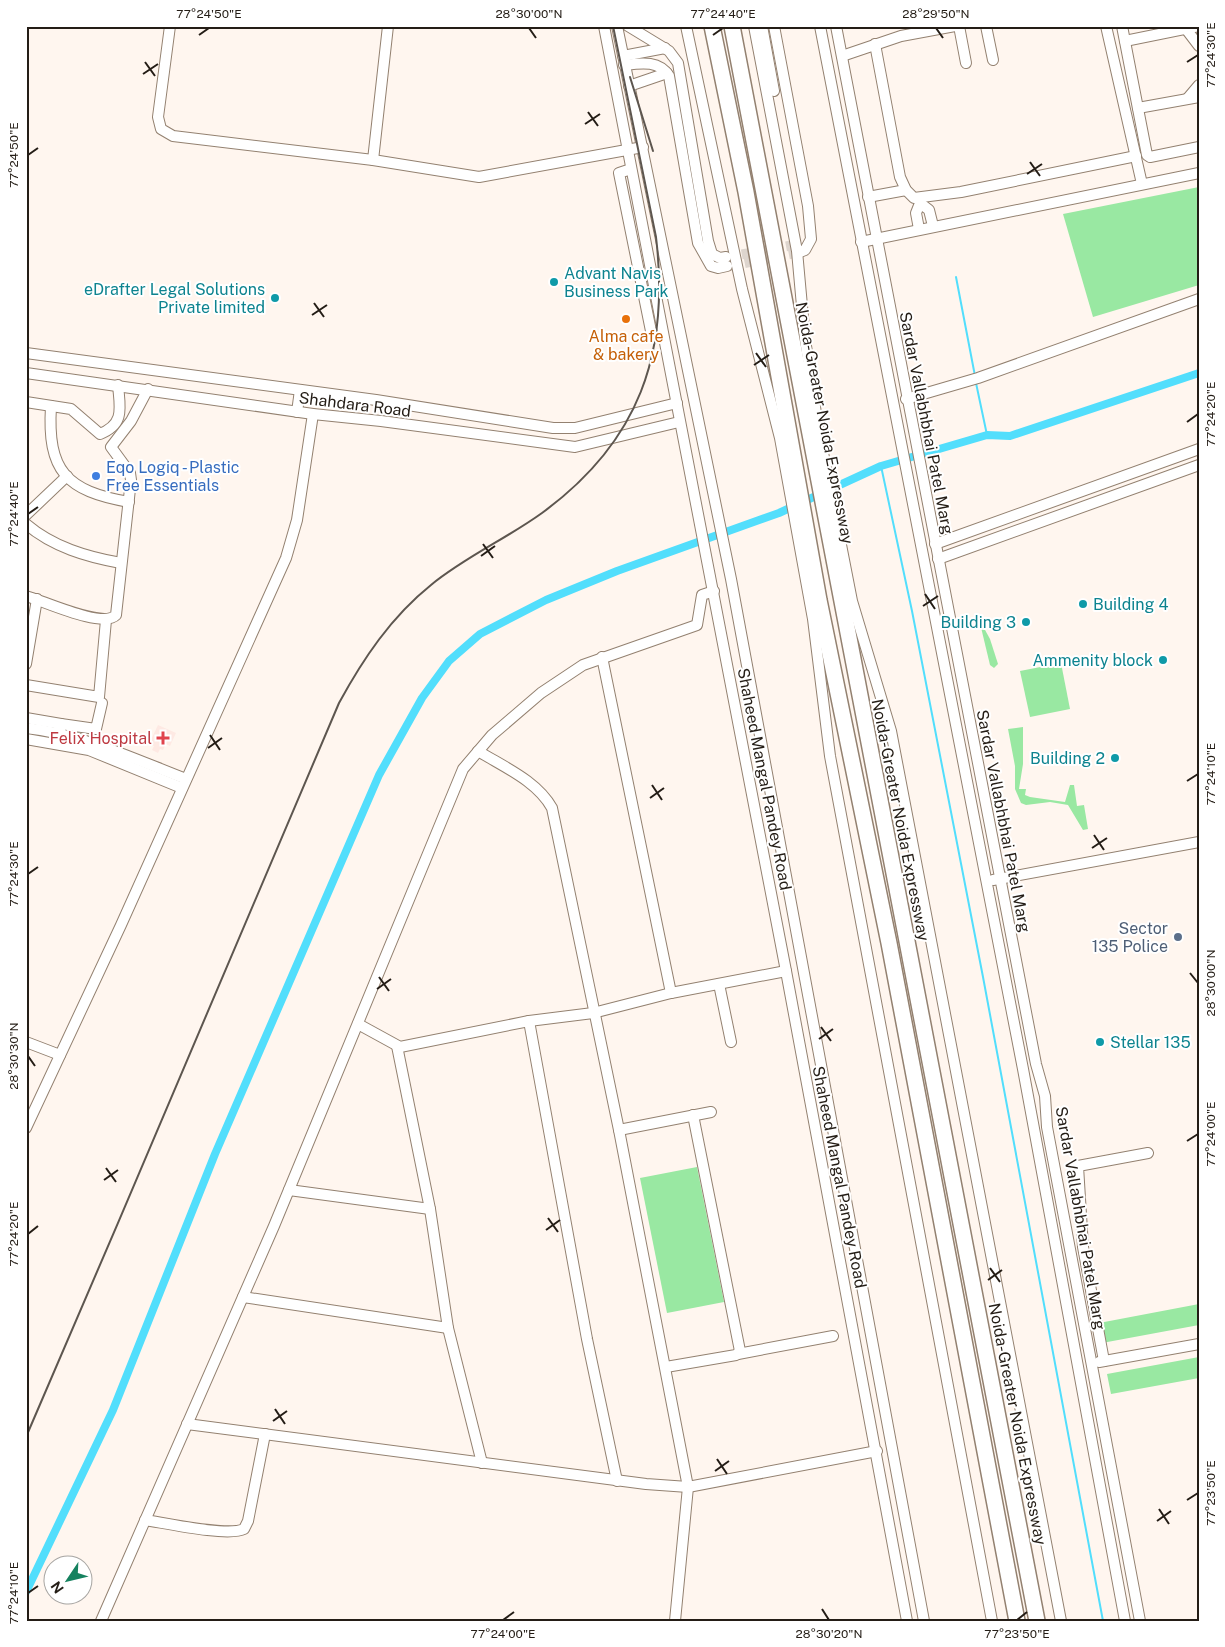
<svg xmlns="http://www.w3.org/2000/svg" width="1225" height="1647" viewBox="0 0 1225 1647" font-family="'Public Sans',sans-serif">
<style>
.medical{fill:#fee9e3}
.green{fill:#99e8a2}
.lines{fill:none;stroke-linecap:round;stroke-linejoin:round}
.stream{stroke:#52defc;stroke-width:2}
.canal{stroke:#52defc;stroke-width:8}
.minor-tunnel{stroke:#ded5ce;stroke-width:10;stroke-dasharray:10 5;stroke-linecap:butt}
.minor-casing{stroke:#938170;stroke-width:12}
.highway-casing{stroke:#938170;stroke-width:18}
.minor{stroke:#fff;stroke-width:10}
.highway{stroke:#fff;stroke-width:15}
.rail{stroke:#5d564f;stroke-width:2}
.ticks{fill:none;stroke:#241d16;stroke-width:2}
.culture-dot{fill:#0f9aa8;stroke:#fff;stroke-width:2}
.food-dot{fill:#e8710a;stroke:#fff;stroke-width:2}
.shop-dot{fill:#3f7fe0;stroke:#fff;stroke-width:2}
.health-dot{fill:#e0444e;stroke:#fff;stroke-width:2}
.service-dot{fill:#5c6f8a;stroke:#fff;stroke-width:2}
.labels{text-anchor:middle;stroke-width:4;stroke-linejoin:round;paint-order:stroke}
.culture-label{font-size:16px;fill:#0d838f;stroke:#fff;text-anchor:end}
.food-label{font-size:16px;fill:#c56008;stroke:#fff}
.street-label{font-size:16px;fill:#241d16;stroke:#fff}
.shop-label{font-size:16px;fill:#366cbe;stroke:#fff;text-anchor:start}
.health-label{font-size:16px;fill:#be3a42;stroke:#fff;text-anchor:end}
.service-label{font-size:16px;fill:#4e5e75;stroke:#fff;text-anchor:end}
.neatline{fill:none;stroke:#241d16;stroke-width:2}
.ticks-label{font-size:12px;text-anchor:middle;fill:#241d16}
</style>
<rect width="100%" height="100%" fill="#fff6ef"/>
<!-- medical -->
<polygon class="medical" points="158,725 176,733 170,746 166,744 163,750 160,749 158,753 152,750 154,746 149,744"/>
<!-- green -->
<g class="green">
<polygon points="1199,187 1199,285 1093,317 1063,214"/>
<polygon points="979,619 990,639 998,664 994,668 990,665"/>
<polygon points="1061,663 1070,709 1030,717 1020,671"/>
<polygon points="1023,727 1023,764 1019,789 1026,789 1025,795 1030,797 1065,802 1070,785 1074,785 1077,806 1084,805 1088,829 1083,830 1068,805 1050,802 1026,805 1021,803 1015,789 1015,766 1008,729"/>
<polygon points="697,1167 724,1302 667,1313 640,1178"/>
<polygon points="1199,1304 1199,1325 1102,1343 1099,1323"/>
<polygon points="1199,1357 1199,1378 1111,1394 1107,1374"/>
</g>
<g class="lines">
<!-- stream -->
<g class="stream">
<polyline points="956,277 975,376"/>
<polyline points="976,383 987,435"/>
<polyline points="881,466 912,611 983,977 1103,1621"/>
</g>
<!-- canal -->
<polyline class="canal" points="26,1592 113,1410 215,1154 379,775 422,698 449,661 480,634 546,600 617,571 779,513 881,466 987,435 1010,436 1199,373"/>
<!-- minor-tunnel -->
<g class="minor-tunnel">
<polyline points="727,257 799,244"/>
<polyline points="730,266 800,252"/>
</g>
<defs>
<g id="minor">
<polyline points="170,26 158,117 161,129 173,136 373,160 479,177 643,147"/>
<polyline points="604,26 786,971 907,1621"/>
<polyline points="617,26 731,579 924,1621"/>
<polyline points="628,26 669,51 678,63 708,241 712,254 720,258 726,257"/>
<polyline points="686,26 742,289 780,438 813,619 830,756 992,1621"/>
<polyline points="754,26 797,251 805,339 818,427 852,601 891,731 1061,1621"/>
<polyline points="762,26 774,91"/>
<polyline points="774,26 808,206 811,239 805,250 800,252"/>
<polyline points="820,26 1023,1069 1125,1621"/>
<polyline points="836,26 1036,1064 1045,1096 1047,1127 1140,1621"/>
<polyline points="959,26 966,63"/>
<polyline points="986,26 993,60"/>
<polyline points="1106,26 1142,184"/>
<polyline points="1122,26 1147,155 1150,157 1199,147"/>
<polyline points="1186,29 1199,46"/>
<polyline points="1125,41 1199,26"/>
<polyline points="875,44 900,177 906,190 914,198 961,192 1136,156"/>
<polyline points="623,56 665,48"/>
<polyline points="842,56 901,36 955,26"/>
<path d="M624 65C641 63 659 60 669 76L698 243 711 266 718 268 727 266"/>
<polyline points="629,86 667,73"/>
<polyline points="1188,98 1199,85"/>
<polyline points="1138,108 1199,97"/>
<polyline points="373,160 388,26"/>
<polyline points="631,169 619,173 651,331"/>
<polyline points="868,197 906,190"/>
<polyline points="919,229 916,213 920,203 929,210 933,226"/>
<polyline points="861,242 1199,173"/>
<polyline points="26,353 376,400 553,428 575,428 677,403"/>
<polyline points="26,373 313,414 381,421 575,447 679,422"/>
<polyline points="906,399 978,378 1199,299"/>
<path d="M26 402 71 409 100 434C125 424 120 408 118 385"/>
<path d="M51 406C47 471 66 491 129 502"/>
<polyline points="297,412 300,390"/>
<polyline points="26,515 67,476"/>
<path d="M26 524C53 547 87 557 121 563"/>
<polyline points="935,544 1199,449"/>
<polyline points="938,559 1199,465"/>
<path d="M26 596C44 601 103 629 116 615L131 480 130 473 111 447 131 421 148 389"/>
<polyline points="602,657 671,993"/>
<polyline points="26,664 37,599"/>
<polyline points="26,685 99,697 106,620"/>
<polyline points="26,718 61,724 60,730"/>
<polyline points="61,724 96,729 102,703"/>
<path d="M26 728C82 734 134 759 186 779"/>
<polyline points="26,739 89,750 182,788"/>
<path d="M478 751C504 767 537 781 552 808L619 1130 688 1487 675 1621"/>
<polyline points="993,880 1199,842"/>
<polyline points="719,984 731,1042"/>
<polyline points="529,1021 587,1339 617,1481"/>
<polyline points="358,1024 400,1047 529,1021 593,1013 671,993 786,971"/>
<polyline points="26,1042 60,1055"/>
<polyline points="397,1046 430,1209 448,1328 482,1463"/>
<polyline points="26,1128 121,925 286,558 297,520 313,414"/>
<polyline points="619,1130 711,1112"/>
<polyline points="289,1190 430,1209"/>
<polyline points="243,1297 448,1328"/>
<polyline points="738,1354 833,1336"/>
<polyline points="1104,1361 1083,1247 1078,1166 1148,1153"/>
<polyline points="1099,1362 1199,1344"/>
<polyline points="666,1367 736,1355 740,1351 693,1115"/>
<polyline points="187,1424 646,1484 688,1487 877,1451"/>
<path d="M145 1520C165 1523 228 1537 244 1529L248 1521 265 1434"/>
<polyline points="101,1621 274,1226 463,769 492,735 541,693 583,665 697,625 702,595 714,591"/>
</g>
<g id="highway">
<polyline points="712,26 746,192 819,600 889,943 1017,1621"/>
<polyline points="732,26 1037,1621"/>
</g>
</defs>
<!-- minor casing -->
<use href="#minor" class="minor-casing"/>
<!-- highway casing -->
<use href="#highway" class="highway-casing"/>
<!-- minor -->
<use href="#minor" class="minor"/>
<!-- highway -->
<use href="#highway" class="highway"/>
<!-- rail -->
<g class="rail">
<polyline points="630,77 653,151"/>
<path d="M26 1437C132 1193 234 947 339 703 363 659 391 617 431 585 465 557 506 539 542 513 639 442 670 354 656 237L613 26"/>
</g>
</g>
<!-- ticks -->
<path class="ticks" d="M529 28 536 38M936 28 943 38M199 35 209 28M713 35 723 28M145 62 155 76M1187 62 1198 55M143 74 158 64M588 112 598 126M585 124 600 114M28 155 38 148M1030 162 1040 176M1027 174 1042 164M314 303 324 317M312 315 327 305M756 353 766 367M754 365 769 355M1187 422 1198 414M28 514 38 507M483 544 493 558M481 556 495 546M925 594 935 609M923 606 938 596M210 735 220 750M208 748 222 738M1187 781 1198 774M652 785 662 800M650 798 664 788M1094 835 1104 850M1092 848 1107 838M28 874 38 867M1190 973 1198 983M379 977 389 991M377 989 391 979M821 1027 831 1041M819 1039 833 1029M28 1056 35 1066M1187 1141 1198 1134M106 1168 116 1182M104 1180 118 1170M548 1218 558 1232M546 1230 560 1220M28 1234 38 1226M990 1268 1000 1282M988 1280 1002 1270M275 1409 285 1424M273 1421 287 1411M717 1459 727 1474M715 1471 729 1461M1187 1500 1198 1493M1159 1509 1169 1524M1157 1521 1171 1511M28 1593 38 1586M822 1609 829 1620M503 1620 514 1612M1017 1620 1027 1612"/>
<!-- markers -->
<g class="culture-dot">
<circle cx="554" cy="282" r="5"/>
<circle cx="275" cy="298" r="5"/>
<circle cx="1083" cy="604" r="5"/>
<circle cx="1026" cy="622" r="5"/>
<circle cx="1163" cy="660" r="5"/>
<circle cx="1115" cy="758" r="5"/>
<circle cx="1100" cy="1042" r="5"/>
</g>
<circle class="food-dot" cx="626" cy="319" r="5"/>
<circle class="shop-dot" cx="96" cy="476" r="5"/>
<path class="health-dot" d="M160.5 730.5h5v5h5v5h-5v5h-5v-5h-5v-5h5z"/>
<circle class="service-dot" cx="1178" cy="937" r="5"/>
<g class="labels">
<!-- culture labels -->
<g class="culture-label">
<text x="564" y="279" text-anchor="start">Advant Navis<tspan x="564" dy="18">Business Park</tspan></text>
<text x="265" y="295">eDrafter Legal Solutions<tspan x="265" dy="18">Private limited</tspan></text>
<text x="1093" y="610" text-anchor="start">Building 4</text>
<text x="1016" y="628">Building 3</text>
<text x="1153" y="666">Ammenity block</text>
<text x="1105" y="764">Building 2</text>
<text x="1110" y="1048" text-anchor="start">Stellar 135</text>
</g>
<!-- food labels -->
<g class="food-label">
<text x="626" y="342">Alma cafe<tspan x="626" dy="18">&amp; bakery</tspan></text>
</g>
<!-- street labels -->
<g class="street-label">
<text transform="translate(355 404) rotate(7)" y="6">Shahdara Road</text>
<text transform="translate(825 423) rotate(79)" y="6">Noida-Greater Noida Expressway</text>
<text transform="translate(927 423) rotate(79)" y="6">Sardar Vallabhbhai Patel Marg</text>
<text transform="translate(765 779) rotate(79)" y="6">Shaheed Mangal Pandey Road</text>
<text transform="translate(901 820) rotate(79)" y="6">Noida-Greater Noida Expressway</text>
<text transform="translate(1004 821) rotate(79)" y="6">Sardar Vallabhbhai Patel Marg</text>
<text transform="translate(840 1177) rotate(79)" y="6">Shaheed Mangal Pandey Road</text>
<text transform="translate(1081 1218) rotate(80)" y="6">Sardar Vallabhbhai Patel Marg</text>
<text transform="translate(1018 1424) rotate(79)" y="6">Noida-Greater Noida Expressway</text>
</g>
<!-- shop labels -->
<g class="shop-label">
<text x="106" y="473">Eqo Logiq - Plastic<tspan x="106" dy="18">Free Essentials</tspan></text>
</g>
<!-- health labels -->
<g class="health-label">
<text x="152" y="744">Felix Hospital</text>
</g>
<!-- service labels -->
<g class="service-label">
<text x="1168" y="934">Sector<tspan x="1168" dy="18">135 Police</tspan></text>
</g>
</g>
<!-- border -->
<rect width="1225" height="1647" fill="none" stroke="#ffffff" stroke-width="55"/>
<!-- north arrow -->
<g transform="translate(68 1580) rotate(235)"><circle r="24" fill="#ffffff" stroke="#a7a5a2"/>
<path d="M0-4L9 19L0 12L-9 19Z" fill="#16825f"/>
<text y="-8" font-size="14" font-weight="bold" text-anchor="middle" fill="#241d16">N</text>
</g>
<rect x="28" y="28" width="1170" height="1592" class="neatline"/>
<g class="ticks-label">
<text x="209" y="18">77°24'50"E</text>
<text x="529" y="18">28°30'00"N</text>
<text x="723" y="18">77°24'40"E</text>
<text x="936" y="18">28°29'50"N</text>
<text transform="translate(1211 55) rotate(-90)" y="4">77°24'30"E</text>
<text transform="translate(14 155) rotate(-90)" y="4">77°24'50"E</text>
<text transform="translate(1211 414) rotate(-90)" y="4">77°24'20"E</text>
<text transform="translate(14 514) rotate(-90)" y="4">77°24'40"E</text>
<text transform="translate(1211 774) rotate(-90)" y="4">77°24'10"E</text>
<text transform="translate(14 874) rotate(-90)" y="4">77°24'30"E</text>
<text transform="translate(1211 983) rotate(-90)" y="4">28°30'00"N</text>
<text transform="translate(14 1056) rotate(-90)" y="4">28°30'30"N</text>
<text transform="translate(1211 1134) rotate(-90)" y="4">77°24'00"E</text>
<text transform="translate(14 1234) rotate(-90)" y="4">77°24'20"E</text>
<text transform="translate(1211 1493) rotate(-90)" y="4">77°23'50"E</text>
<text transform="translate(14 1593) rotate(-90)" y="4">77°24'10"E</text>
<text x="503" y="1638">77°24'00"E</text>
<text x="829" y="1638">28°30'20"N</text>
<text x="1017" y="1638">77°23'50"E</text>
</g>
</svg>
